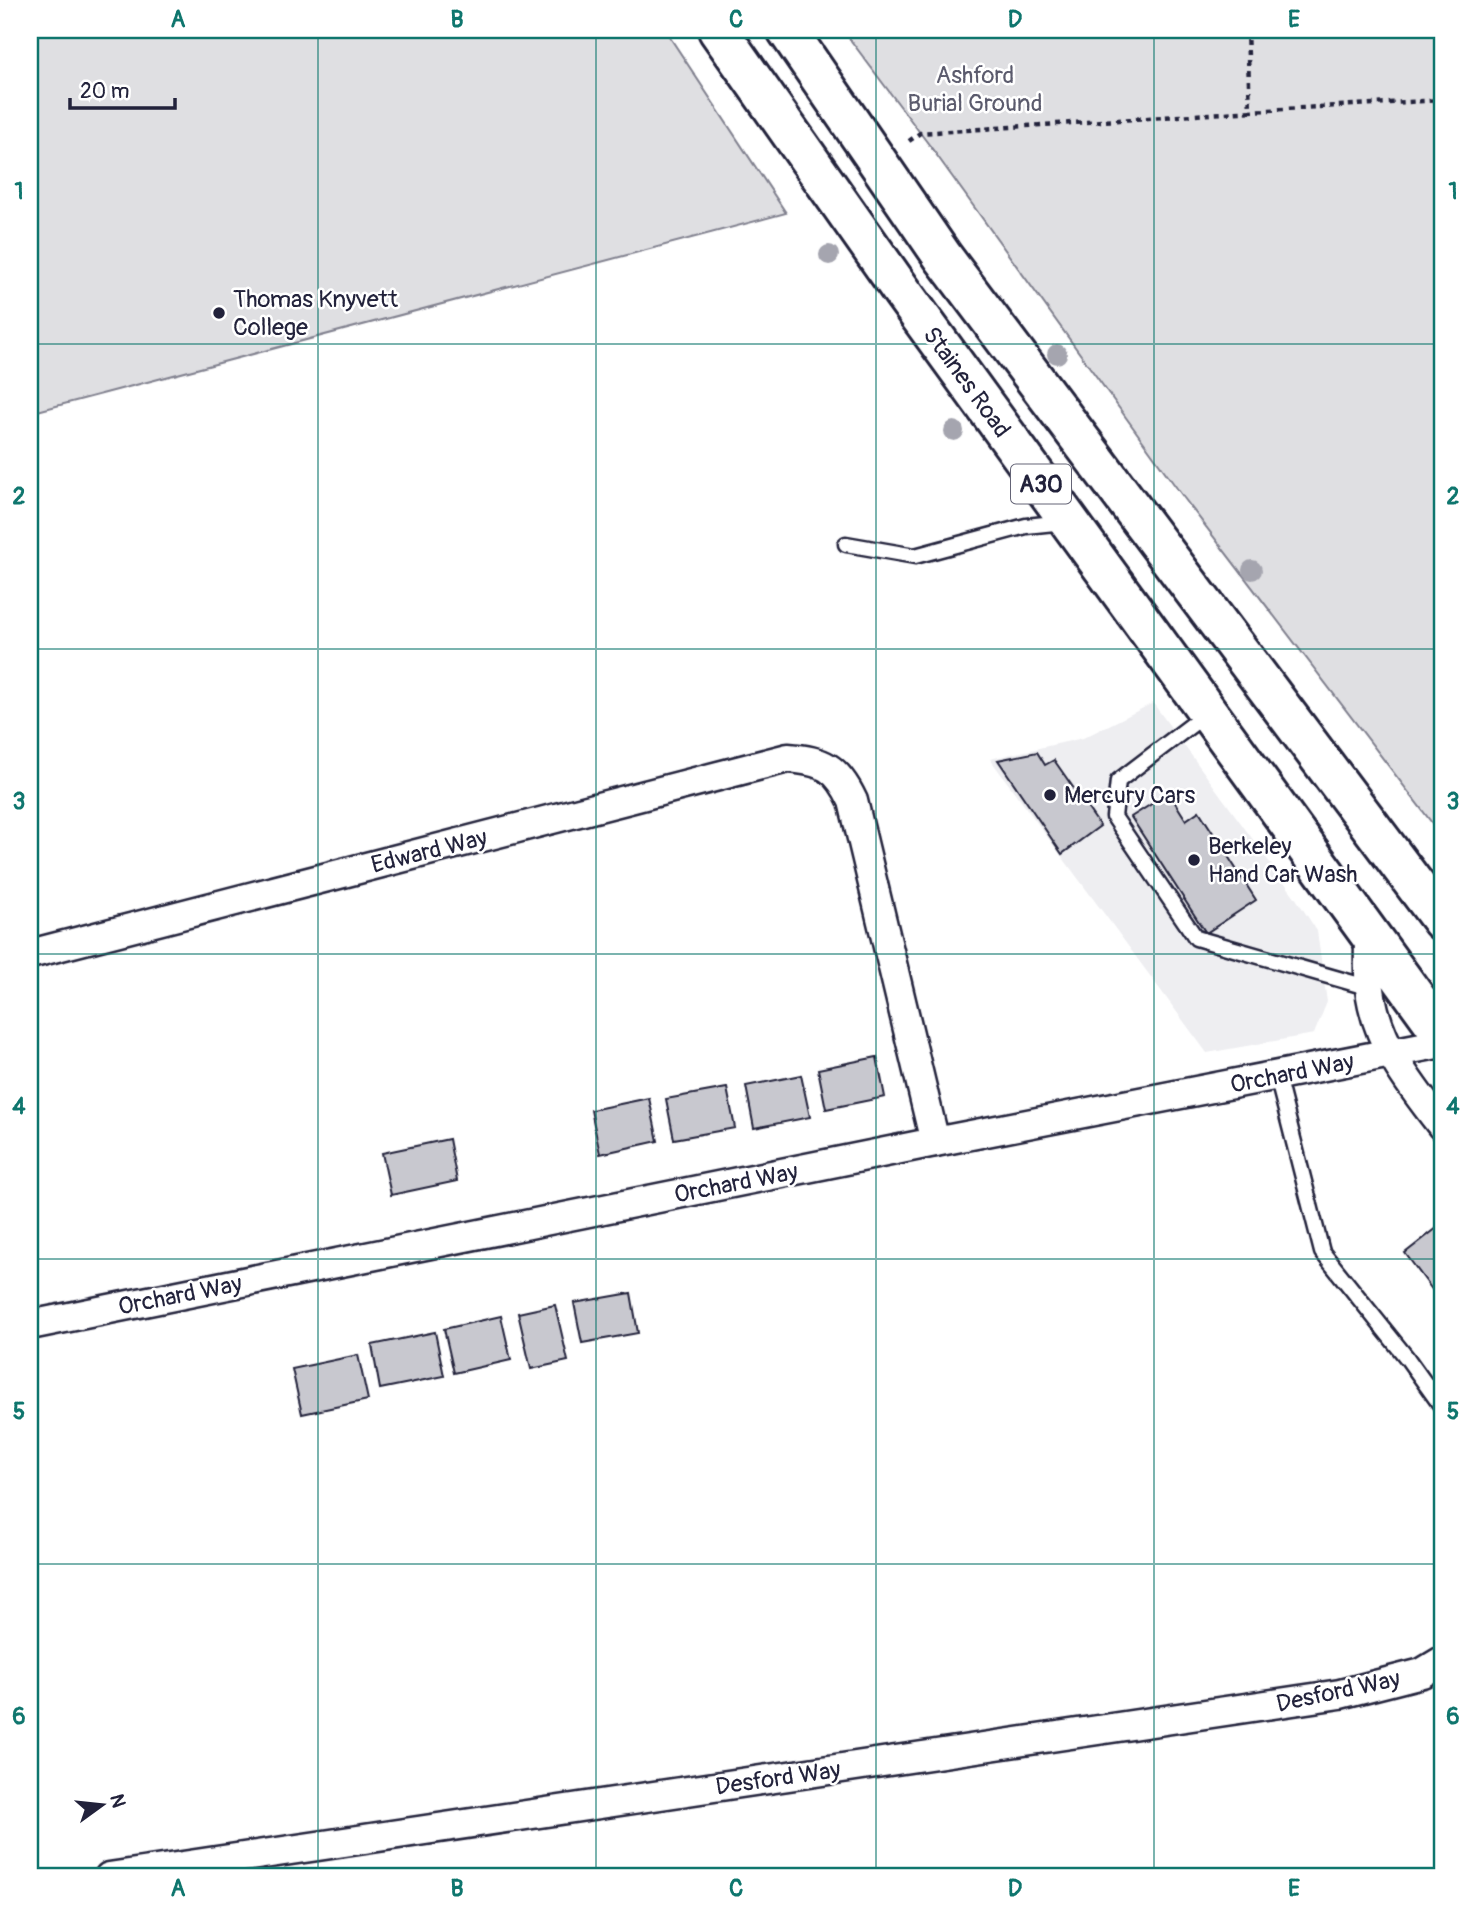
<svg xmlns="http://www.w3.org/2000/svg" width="1472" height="1907" viewBox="0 0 1472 1907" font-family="Pangolin,sans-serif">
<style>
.built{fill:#eeeef1}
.green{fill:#dfdfe2;stroke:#80808e;stroke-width:2}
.building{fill:#c8c8cf;stroke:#22223b;stroke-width:2}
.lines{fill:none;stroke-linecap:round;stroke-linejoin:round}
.service-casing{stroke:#22223b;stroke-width:19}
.minor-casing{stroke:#22223b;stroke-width:33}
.trunk-casing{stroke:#22223b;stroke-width:44}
.path{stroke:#22223b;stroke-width:4.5;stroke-dasharray:5 5;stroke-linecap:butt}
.service{stroke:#fff;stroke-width:14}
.minor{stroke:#fff;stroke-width:28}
.trunk{stroke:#fff;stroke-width:38}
.tree{fill:#a5a5af}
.grid{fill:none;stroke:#0f766e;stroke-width:2;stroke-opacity:0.55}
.poi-dot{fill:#22223b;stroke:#fff;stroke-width:2.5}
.labels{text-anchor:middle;stroke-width:5;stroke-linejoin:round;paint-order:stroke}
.shield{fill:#fff;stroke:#646476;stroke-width:2}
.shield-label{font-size:23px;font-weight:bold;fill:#22223b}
.park-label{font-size:24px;fill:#5b5b6d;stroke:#fff}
.poi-label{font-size:24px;fill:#22223b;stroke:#fff;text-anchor:start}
.street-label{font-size:24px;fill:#22223b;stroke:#fff}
.neatline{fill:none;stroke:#0f766e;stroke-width:2.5}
.grid-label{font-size:23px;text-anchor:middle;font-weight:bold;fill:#0f766e}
</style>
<rect width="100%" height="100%" fill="#fff"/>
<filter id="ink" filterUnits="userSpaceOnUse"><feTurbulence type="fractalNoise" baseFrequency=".0143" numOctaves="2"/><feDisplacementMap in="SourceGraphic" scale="14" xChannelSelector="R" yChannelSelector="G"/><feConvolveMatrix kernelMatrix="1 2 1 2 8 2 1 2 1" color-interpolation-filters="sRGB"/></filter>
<g filter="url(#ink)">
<!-- built -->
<polygon class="built" points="1153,703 1295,897 1317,931 1327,1002 1314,1034 1207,1053 990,759 1083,738"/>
<!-- green -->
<g class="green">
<polygon points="30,30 665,30 786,213 30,413"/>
<polygon points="843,30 1442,30 1442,836 1184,498 933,150"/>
</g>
<!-- building -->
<g class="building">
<polygon points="1037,752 1045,765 1054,760 1100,826 1062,854 998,760"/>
<polygon points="1169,793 1186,820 1199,811 1256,900 1206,933 1131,817"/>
<polygon points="877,1057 885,1097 826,1109 818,1069"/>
<polygon points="801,1075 810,1117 754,1128 746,1086"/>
<polygon points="727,1088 735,1128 674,1139 666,1099"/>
<polygon points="649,1098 658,1141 600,1154 591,1110"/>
<polygon points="449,1139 457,1181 391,1195 382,1153"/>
<polygon points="1442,1224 1442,1303 1405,1253"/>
<polygon points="631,1293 638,1333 582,1343 574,1303"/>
<polygon points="555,1305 568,1361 531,1369 518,1313"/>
<polygon points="501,1316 511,1360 454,1373 444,1329"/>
<polygon points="435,1332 444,1376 380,1389 372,1345"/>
<polygon points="358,1355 368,1400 302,1414 292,1369"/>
</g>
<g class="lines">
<defs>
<g id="service">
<polyline points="846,544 915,556 1026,526 1064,522"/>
<polyline points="1206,714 1118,781 1114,817 1196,938 1370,988"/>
<polyline points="1277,1076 1322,1252 1407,1358 1442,1407"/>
</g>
<g id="minor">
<path d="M1369 934C1369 952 1368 971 1370 989 1376 1042 1410 1085 1442 1126"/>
<path d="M30 954 788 758C824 761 837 767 853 801L935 1142"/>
<polyline points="30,1325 935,1142 1442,1043"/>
<polyline points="109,1877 1340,1694 1422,1673 1442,1661"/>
</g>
<g id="trunk">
<polyline points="718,30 903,293 1442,1034"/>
<polyline points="787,30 943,257 1442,921"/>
</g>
</defs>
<!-- service casing -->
<use href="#service" class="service-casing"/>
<!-- minor casing -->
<use href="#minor" class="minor-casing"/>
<!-- trunk casing -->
<use href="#trunk" class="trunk-casing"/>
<!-- path -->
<g class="path">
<polyline points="1247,30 1250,111 1442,100"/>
<polyline points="909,141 920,133 1255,111"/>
</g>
<!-- service -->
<use href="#service" class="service"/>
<!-- minor -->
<use href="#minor" class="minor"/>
<!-- trunk -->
<use href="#trunk" class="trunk"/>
</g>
<!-- trees -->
<g class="tree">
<circle cx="829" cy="255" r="10"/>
<circle cx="1057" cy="354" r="10"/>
<circle cx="954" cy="431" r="10"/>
<circle cx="1252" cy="570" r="10"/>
</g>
</g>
<!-- grid -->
<path class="grid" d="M318 30V1877M596 30V1877M876 30V1877M1154 30V1877M30 344H1442M30 649H1442M30 954H1442M30 1259H1442M30 1564H1442"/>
<!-- markers -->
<g class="poi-dot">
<circle cx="219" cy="313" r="7"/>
<circle cx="1050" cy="795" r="7"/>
<circle cx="1194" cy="860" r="7"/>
</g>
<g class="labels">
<!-- shield labels -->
<rect class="shield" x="1011" y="464.5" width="60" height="39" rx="5"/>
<g class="shield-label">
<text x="1041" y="492">A30</text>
</g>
<!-- park labels -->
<g class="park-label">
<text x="975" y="83">Ashford<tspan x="975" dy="28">Burial Ground</tspan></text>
</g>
<!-- poi labels -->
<g class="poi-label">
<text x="233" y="307">Thomas Knyvett<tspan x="233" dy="28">College</tspan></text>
<text x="1064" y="803">Mercury Cars</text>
<text x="1208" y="854">Berkeley<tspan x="1208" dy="28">Hand Car Wash</tspan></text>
</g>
<!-- street labels -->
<g class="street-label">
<text transform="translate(967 382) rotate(54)" y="8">Staines Road</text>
<text transform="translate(429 851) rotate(-14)" y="8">Edward Way</text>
<text transform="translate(1292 1073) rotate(-11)" y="8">Orchard Way</text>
<text transform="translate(736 1183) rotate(-11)" y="8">Orchard Way</text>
<text transform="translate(180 1295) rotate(-11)" y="8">Orchard Way</text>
<text transform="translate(1338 1691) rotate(-12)" y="8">Desford Way</text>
<text transform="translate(778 1778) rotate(-8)" y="8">Desford Way</text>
</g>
</g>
<!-- margin -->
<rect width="1472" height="1907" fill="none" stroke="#fff" stroke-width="77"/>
<!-- north arrow -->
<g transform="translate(102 1805) rotate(75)" stroke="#ffffff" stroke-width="5" paint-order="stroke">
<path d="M0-5L12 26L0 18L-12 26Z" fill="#22223b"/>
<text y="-10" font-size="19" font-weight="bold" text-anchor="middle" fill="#22223b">N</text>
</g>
<!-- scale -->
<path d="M70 98v10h105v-10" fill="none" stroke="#22223b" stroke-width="3.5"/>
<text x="80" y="98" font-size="21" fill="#22223b" stroke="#ffffff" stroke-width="5" paint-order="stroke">20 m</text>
<rect x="38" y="38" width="1396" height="1830" class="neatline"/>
<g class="grid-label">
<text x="178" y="27">A</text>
<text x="457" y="27">B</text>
<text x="736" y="27">C</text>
<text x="1015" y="27">D</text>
<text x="1294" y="27">E</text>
<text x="19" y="199">1</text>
<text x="1453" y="199">1</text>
<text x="19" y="504">2</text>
<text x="1453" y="504">2</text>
<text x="19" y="809">3</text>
<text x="1453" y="809">3</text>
<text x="19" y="1114">4</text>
<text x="1453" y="1114">4</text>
<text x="19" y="1419">5</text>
<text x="1453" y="1419">5</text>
<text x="19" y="1724">6</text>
<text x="1453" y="1724">6</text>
<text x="178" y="1896">A</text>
<text x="457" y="1896">B</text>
<text x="736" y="1896">C</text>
<text x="1015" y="1896">D</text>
<text x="1294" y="1896">E</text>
</g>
</svg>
